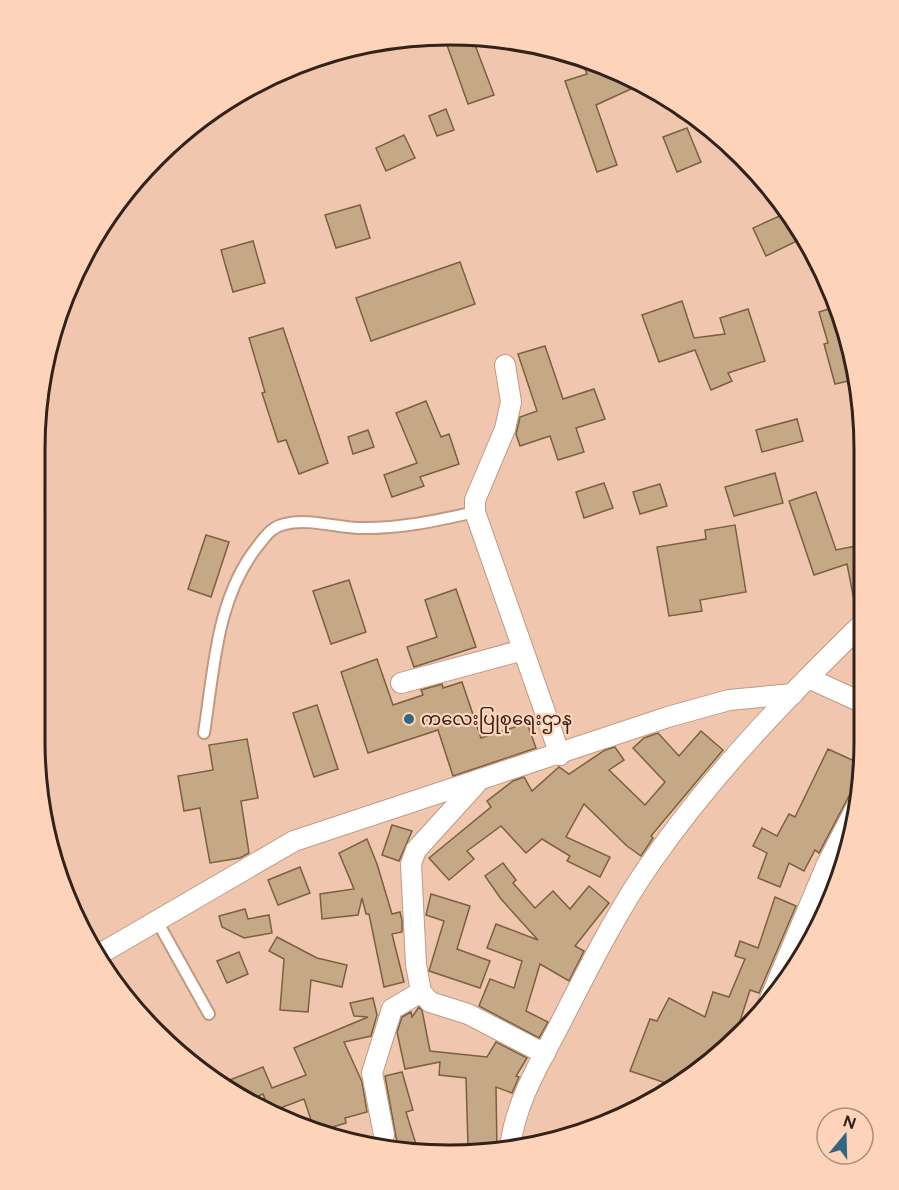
<svg xmlns="http://www.w3.org/2000/svg" width="899" height="1190" viewBox="0 0 899 1190" font-family="Figtree,'Noto Sans Myanmar',sans-serif">
<style>
.building{fill:#c5a986;stroke:#7a6040;stroke-width:1.5}
.lines{fill:none;stroke-linecap:round;stroke-linejoin:round}
.service-casing{stroke:#c09981;stroke-width:14}
.minor-casing{stroke:#c09981;stroke-width:22}
.service{stroke:#fff;stroke-width:10}
.minor{stroke:#fff;stroke-width:20}
.poi-dot{fill:#316782;stroke:#fdd3ba;stroke-width:2}
.labels{text-anchor:middle;stroke-width:4.5;stroke-linejoin:round;paint-order:stroke}
.poi-label{font-size:18px;fill:#322219;stroke:#fdd3ba;text-anchor:start}
.rim{fill:none;stroke:#322219;stroke-width:3}
</style>
<rect width="100%" height="100%" fill="#f0c7ae"/>
<!-- building -->
<g class="building">
<polygon points="472,37 494,95 468,104 447,45"/>
<polygon points="580,57 608,66 642,84 596,105 617,165 597,172 565,81 587,74"/>
<polygon points="446,109 454,130 437,136 429,116"/>
<polygon points="687,128 701,162 677,172 663,137"/>
<polygon points="404,135 415,158 386,171 376,148"/>
<polygon points="360,205 370,238 336,248 325,215"/>
<polygon points="784,214 797,241 766,256 753,228"/>
<polygon points="253,241 265,283 233,292 221,250"/>
<polygon points="460,262 475,304 371,341 356,298"/>
<polygon points="682,301 694,338 725,334 720,318 748,309 765,361 728,373 732,381 711,390 695,350 659,362 642,315"/>
<polygon points="838,306 842,316 857,379 835,384 824,344 828,343 819,312"/>
<polygon points="283,328 328,463 299,474 286,440 278,442 262,393 265,392 249,338"/>
<polygon points="545,346 563,399 594,389 605,419 576,428 584,452 558,460 550,436 520,446 516,434 520,417 537,411 518,354"/>
<polygon points="426,401 441,437 449,434 459,464 420,477 424,486 392,497 384,475 417,463 396,413"/>
<polygon points="797,419 803,441 762,452 756,430"/>
<polygon points="368,430 374,447 353,454 348,437"/>
<polygon points="775,473 783,503 734,516 725,487"/>
<polygon points="604,483 613,508 584,518 576,492"/>
<polygon points="660,484 667,506 640,514 633,492"/>
<polygon points="816,492 836,550 861,545 861,600 854,600 847,564 814,575 789,501"/>
<polygon points="735,525 746,592 700,600 702,611 669,616 657,547 706,539 705,530"/>
<polygon points="206,535 229,542 211,597 188,589"/>
<polygon points="349,580 366,632 331,644 313,591"/>
<polygon points="456,589 476,647 414,667 407,647 437,637 425,600"/>
<polygon points="377,659 393,705 423,695 421,690 442,684 443,688 462,682 481,738 527,723 536,748 453,776 438,730 368,753 341,672"/>
<polygon points="317,705 338,769 314,777 293,713"/>
<polygon points="701,731 723,750 651,836 653,838 641,856 627,846 584,804 566,837 610,857 600,877 567,861 570,856 542,839 526,853 501,826 467,851 474,859 449,880 429,858 491,807 487,801 513,781 524,777 532,791 559,767 569,774 605,750 615,747 624,760 609,770 645,805 665,782 633,748 644,738 658,733 679,756"/>
<polygon points="247,739 258,798 241,801 249,853 240,858 210,863 200,808 184,811 178,776 213,770 209,745"/>
<polygon points="828,749 861,764 861,790 853,792 849,796 819,853 815,850 804,871 789,863 780,887 758,878 767,853 753,846 762,828 777,836 789,814 795,817"/>
<polygon points="392,825 412,831 399,861 382,855"/>
<polygon points="367,839 377,864 392,914 400,912 402,920 402,932 392,934 404,982 384,987 369,914 366,914 362,898 358,915 322,919 320,894 354,889 339,853"/>
<polygon points="503,863 516,880 513,883 535,908 553,891 570,909 589,886 609,903 575,946 584,951 569,981 540,964 526,1011 548,1022 539,1038 479,1006 490,979 514,988 522,961 487,948 496,924 538,940 501,899 485,876"/>
<polygon points="300,867 310,893 278,905 268,880"/>
<polygon points="431,894 470,906 457,949 490,961 480,988 429,971 444,921 426,915"/>
<polygon points="775,897 796,906 759,993 750,990 735,1037 721,1050 711,1049 710,1060 680,1085 659,1096 663,1082 630,1071 650,1019 657,1021 669,998 705,1017 713,992 729,997 745,959 735,956 740,941 758,948"/>
<polygon points="245,909 248,919 269,915 272,933 244,938 222,927 219,916"/>
<polygon points="819,915 823,917 809,948 798,963"/>
<polygon points="277,937 317,958 347,965 342,987 311,980 308,1012 280,1010 284,959 269,951"/>
<polygon points="239,952 248,974 227,983 217,961"/>
<polygon points="373,998 377,1015 371,1036 344,1042 362,1082 367,1112 345,1118 346,1123 320,1131 314,1129 304,1099 270,1112 263,1094 251,1099 253,1104 222,1083 263,1067 272,1088 306,1075 294,1048 368,1017 354,1016 350,1003"/>
<polygon points="419,1007 422,1010 430,1051 487,1057 496,1042 527,1058 516,1076 519,1077 512,1093 496,1087 497,1150 472,1154 472,1146 468,1146 466,1078 439,1075 440,1062 405,1069 397,1032 402,1017 411,1012 412,1017"/>
<polygon points="402,1072 413,1110 406,1112 418,1151 399,1149 396,1137 385,1076"/>
</g>
<g class="lines">
<defs>
<g id="service">
<path d="M204 733C214 670 216 599 257 547 265 537 271 527 285 524 307 518 335 527 358 528 399 529 435 521 475 512"/>
<polyline points="157,921 209,1014"/>
</g>
<g id="minor">
<polyline points="683,107 684,109"/>
<polyline points="505,365 511,402 505,429 475,500 475,512 560,755"/>
<polyline points="808,678 861,702"/>
<polyline points="401,683 523,650"/>
<polyline points="476,784 416,850 411,864 416,964 421,992 430,1002 468,1014 545,1054"/>
<polyline points="94,953 105,951 294,841 668,717 729,700 793,694"/>
<polyline points="767,1006 827,864 859,802"/>
<polyline points="384,1135 372,1073 392,1009 421,992"/>
<path d="M510 1148C515 1102 540 1063 561 1022 588 969 616 913 650 864 711 776 785 699 861 625"/>
</g>
</defs>
<!-- service casing -->
<use href="#service" class="service-casing"/>
<!-- minor casing -->
<use href="#minor" class="minor-casing"/>
<!-- service -->
<use href="#service" class="service"/>
<!-- minor -->
<use href="#minor" class="minor"/>
</g>
<!-- markers -->
<circle class="poi-dot" cx="409" cy="719" r="6"/>
<g class="labels">
<!-- poi labels -->
<g class="poi-label">
<text x="421" y="725">ကလေးပြုစုရေးဌာန</text>
</g>
</g>
<!-- crop -->
<path d="M0 0H899V1190H0ZM449 45H450A404 404 0 0 1 854 449V741A404 404 0 0 1 450 1145H449A404 404 0 0 1 45 741V449A404 404 0 0 1 449 45Z" fill="#fdd3ba" fill-rule="evenodd"/>
<path class="rim" d="M449 45H450A404 404 0 0 1 854 449V741A404 404 0 0 1 450 1145H449A404 404 0 0 1 45 741V449A404 404 0 0 1 449 45Z"/>
<!-- north arrow -->
<g transform="translate(845 1136) rotate(19)"><circle r="28" fill="#fdd3ba" stroke="#ac8c7a" stroke-width="1.5"/>
<path d="M0-4.5L10 22L0 15L-10 22Z" fill="#316782"/>
<text y="-9" font-size="16" font-weight="bold" text-anchor="middle" fill="#322219">N</text>
</g>
</svg>
